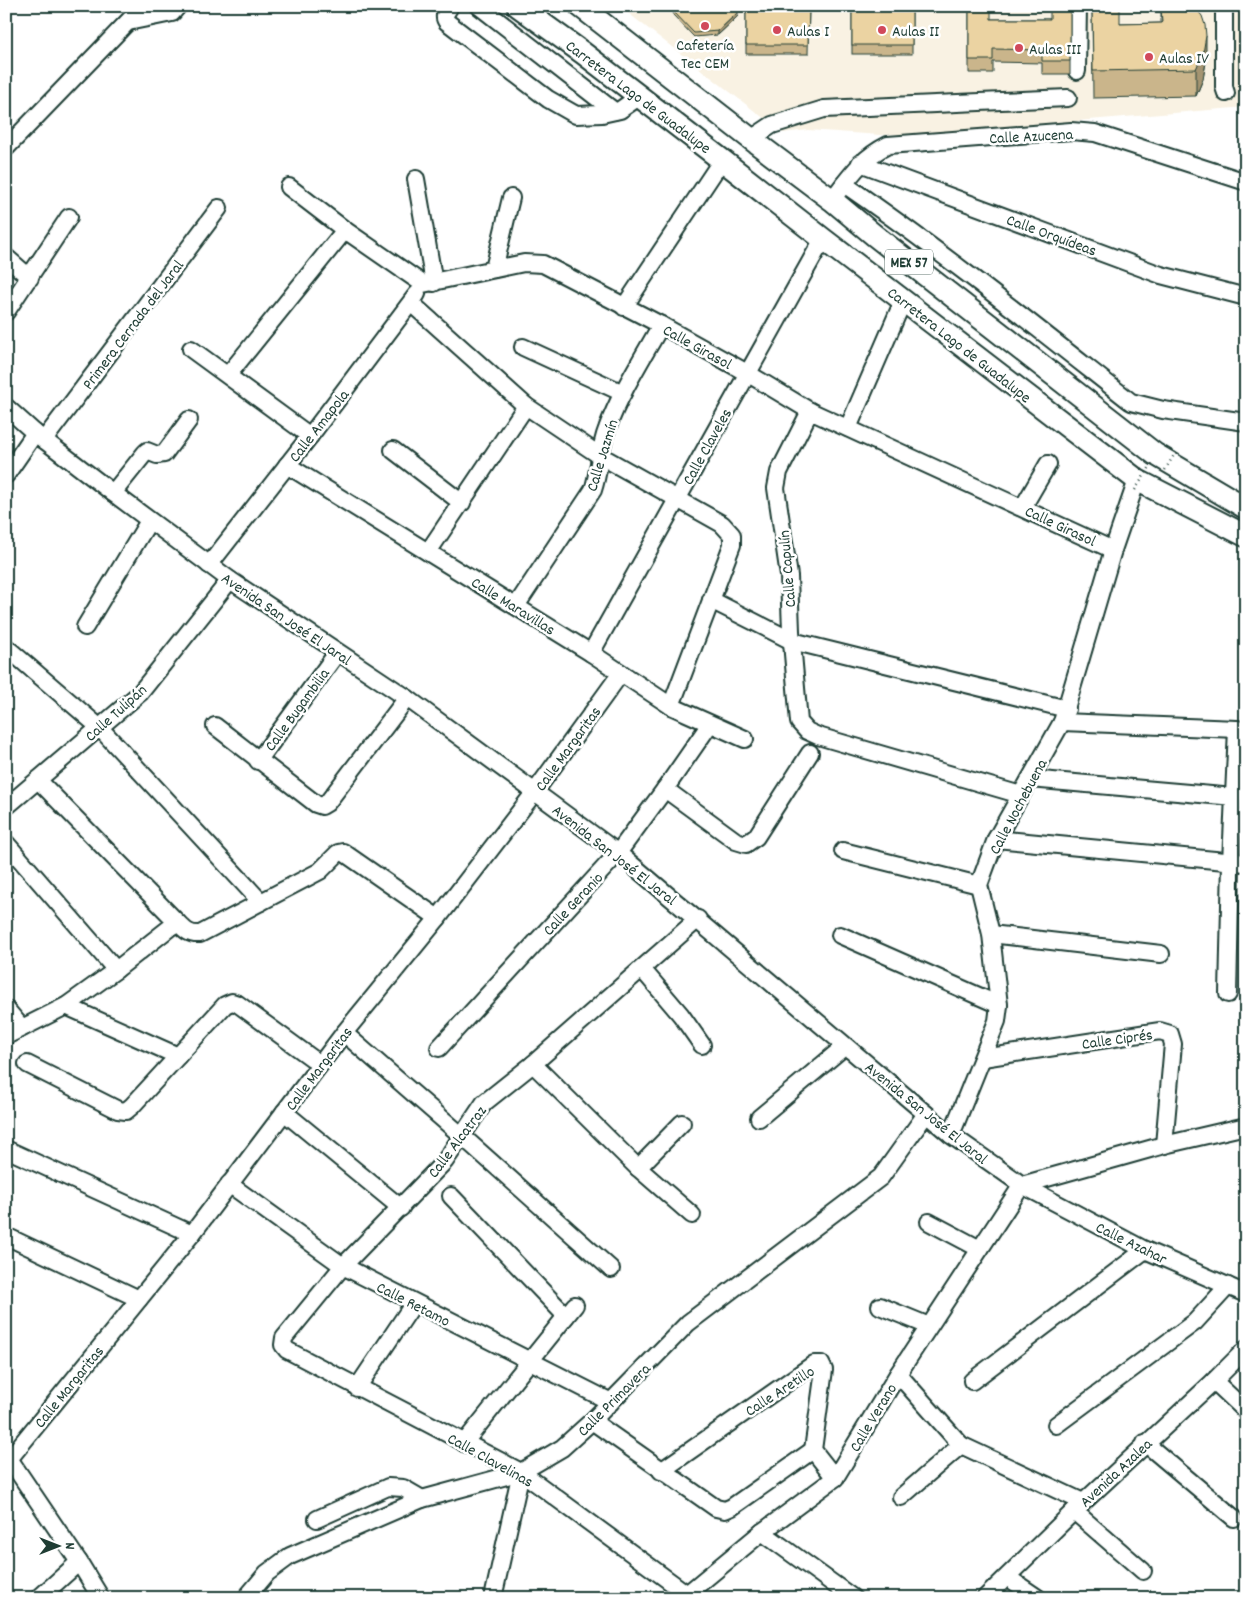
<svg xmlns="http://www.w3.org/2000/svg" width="1252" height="1604" viewBox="0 0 1252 1604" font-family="Dekko,sans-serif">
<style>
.built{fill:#f9f2e3}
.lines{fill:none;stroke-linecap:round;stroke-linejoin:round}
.minor-casing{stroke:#1f3d34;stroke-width:20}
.major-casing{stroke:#1f3d34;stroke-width:25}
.minor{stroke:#fff;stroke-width:16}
.major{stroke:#fff;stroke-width:21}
.path-bridge{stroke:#1f3d34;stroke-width:2.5;stroke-dasharray:1 4;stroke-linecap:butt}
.wall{fill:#cab58b;stroke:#1f3d34}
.shaded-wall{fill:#a49471;stroke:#1f3d34}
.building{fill:#ebd3a2;stroke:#1f3d34}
.poi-dot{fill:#d1495b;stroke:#fff;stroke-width:2}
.labels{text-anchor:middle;stroke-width:5;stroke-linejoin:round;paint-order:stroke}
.shield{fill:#fff;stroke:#627771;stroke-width:1}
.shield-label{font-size:15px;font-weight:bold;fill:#1f3d34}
.poi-label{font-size:16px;fill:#1f3d34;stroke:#fff;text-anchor:start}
.street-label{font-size:16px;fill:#1f3d34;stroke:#fff}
</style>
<rect width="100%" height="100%" fill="#fff"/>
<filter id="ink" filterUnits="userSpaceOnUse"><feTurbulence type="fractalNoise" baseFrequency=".02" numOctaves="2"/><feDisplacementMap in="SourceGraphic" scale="10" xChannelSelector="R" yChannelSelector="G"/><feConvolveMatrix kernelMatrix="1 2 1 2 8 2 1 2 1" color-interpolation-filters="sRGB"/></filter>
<g filter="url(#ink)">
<!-- built -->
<polygon class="built" points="619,6 1246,6 1246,107 930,133 880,135 808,130 783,133"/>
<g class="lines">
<defs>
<g id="minor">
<path d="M450 6C447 12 442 16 447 22L548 99 576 115 602 114 620 110 640 96"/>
<polyline points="479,6 614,111"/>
<polyline points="1224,6 1224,87 1226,93"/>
<polyline points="128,22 172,13 178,6"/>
<polyline points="1077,71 1078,6"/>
<polyline points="751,139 772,125 824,109 1068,98"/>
<polyline points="6,148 143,6"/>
<polyline points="860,163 1161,275 1246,297"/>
<polyline points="416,179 434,283"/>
<path d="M844 184C943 252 1037 328 1131 402L1163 410 1246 422"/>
<polyline points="289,187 345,230 423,284 524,263 543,264 661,325 747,373 810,411 1113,550"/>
<path d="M837 193C853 172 864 157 888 145L1071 131 1095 133 1246 182"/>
<polyline points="6,257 30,278"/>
<polyline points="494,269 511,198"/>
<polyline points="411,303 526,406 599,455 722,524 732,535 732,545 671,706"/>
<polyline points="624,307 722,160"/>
<polyline points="6,312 69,217"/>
<polyline points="523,347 623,393"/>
<polyline points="191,349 310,436"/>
<polyline points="228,375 345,230"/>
<polyline points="6,407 35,433 113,493 230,580 407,698 618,853 951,1135 1022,1185 1145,1250 1246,1294"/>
<polyline points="810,411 779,472 776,488 789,576 791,631 799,722 807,731 818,736 1021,795"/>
<polyline points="848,428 903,301"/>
<polyline points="44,440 219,208"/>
<polyline points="393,450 462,503"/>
<polyline points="287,465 591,653 671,706 745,739"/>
<polyline points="6,475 35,433"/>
<polyline points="113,493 145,453 147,451 157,455 164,454 189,420"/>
<polyline points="1023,507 1048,464"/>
<polyline points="428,552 526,406"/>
<polyline points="209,565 310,436 417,294"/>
<polyline points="711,600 792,641 1067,709"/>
<path d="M516 606 593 490C600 470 599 449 607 429 620 393 642 359 661 325"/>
<polyline points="85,627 149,521"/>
<polyline points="6,647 99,727 261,902"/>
<polyline points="591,653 823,239"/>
<polyline points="1062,722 1237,729 1246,731"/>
<polyline points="215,726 316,804 322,806 327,803 407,698"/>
<polyline points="258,761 337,653"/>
<polyline points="1030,779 1234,797"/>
<path d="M38 780 177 922C185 930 189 935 200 934L320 871 338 853 343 852 438 918"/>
<polyline points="665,789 736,841 746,844 756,837 810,753"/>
<polyline points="6,807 140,693 230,580"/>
<polyline points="996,839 1246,863"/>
<polyline points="6,843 116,970"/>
<polyline points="843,851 979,885"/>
<polyline points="991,934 1161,954"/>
<polyline points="840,935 999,1005"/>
<polyline points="642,969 681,1015 702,1045"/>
<polyline points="1228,994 1231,862 1237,729"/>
<polyline points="66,1006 178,1056"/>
<polyline points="6,1009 22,1028"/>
<polyline points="344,1033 462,1136 611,1269"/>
<polyline points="6,1036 66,1006 116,970 177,922"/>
<polyline points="439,1048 618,853 665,789 710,724"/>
<polyline points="983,1058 1160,1031 1170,1034 1173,1044 1164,1145"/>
<polyline points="27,1064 118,1110 126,1111 132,1106 225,1005 232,1002 238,1004 320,1064"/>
<polyline points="533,1064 638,1168 692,1215"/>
<polyline points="284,1112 401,1208"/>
<polyline points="759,1118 845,1046"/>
<polyline points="951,1135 997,1021 999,1005 991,934 979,885 996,839 1062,722 1113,550 1137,480"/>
<polyline points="6,1149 192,1234"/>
<polyline points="638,1168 682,1123"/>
<polyline points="229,1184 343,1266 611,1402"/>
<polyline points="1022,1185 1164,1145 1246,1126"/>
<polyline points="451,1196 566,1316"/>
<polyline points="929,1222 980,1249"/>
<polyline points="6,1236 139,1299"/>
<polyline points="880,1306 929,1326"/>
<polyline points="898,1374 961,1445 1083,1502"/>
<polyline points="972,1381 1145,1250"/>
<polyline points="1214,1381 1246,1411"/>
<polyline points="357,1388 414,1303"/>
<polyline points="592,1421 716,1508 725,1510 732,1507 813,1450"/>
<polyline points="1056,1425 1195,1322 1228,1286"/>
<polyline points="464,1443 575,1305"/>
<polyline points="1145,1443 1234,1518"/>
<polyline points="6,1454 79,1562 101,1598"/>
<polyline points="10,1458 192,1234 344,1033 438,918 534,793 621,673"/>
<polyline points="661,1471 814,1364 821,1364 824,1370 813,1450 835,1478"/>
<polyline points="901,1497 961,1445"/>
<polyline points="1074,1511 1143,1571"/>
<polyline points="317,1519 388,1487 403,1488 422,1499"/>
<polyline points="762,1532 853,1598"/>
<polyline points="1007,1577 1038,1598"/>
<polyline points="687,1594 521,1472 287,1350 283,1345 284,1338 343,1266 445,1161 484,1103 533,1064 698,919"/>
<polyline points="39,1598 79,1562"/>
<polyline points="246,1598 267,1573 290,1556 422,1499 521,1472 562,1448 592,1421 688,1323 881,1177 926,1114"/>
<polyline points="493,1598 521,1472"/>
<polyline points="671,1598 687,1594 762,1532 835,1478 898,1374 1022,1185"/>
<polyline points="985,1598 1074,1511 1214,1381 1246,1349"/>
</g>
<g id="major">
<polyline points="518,6 583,53 722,160 823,239 1137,480 1246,536"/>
<polyline points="580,6 751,139 832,200 874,235 1155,454 1246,508"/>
</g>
</defs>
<!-- minor casing -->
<use href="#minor" class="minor-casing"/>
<!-- major casing -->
<use href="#major" class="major-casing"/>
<!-- minor -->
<use href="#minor" class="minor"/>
<!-- major -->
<use href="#major" class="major"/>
<!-- path-bridge -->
<g class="path-bridge">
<polyline points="1165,470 1177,450"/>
<polyline points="1135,490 1153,462"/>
</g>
</g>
<!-- wall -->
<g class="wall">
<polygon points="674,6 738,16 718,35 694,37 673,15"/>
<polygon points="746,6 809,6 808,54 746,54"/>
<rect x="852" y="6" width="60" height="48"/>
<polygon points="969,6 991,19 1050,19 1070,6 1070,74 1042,74 1042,63 993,62 993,73 969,73"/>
<polygon points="1092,6 1120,24 1161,23 1161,12 1154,12 1154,6 1194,6 1206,62 1203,79 1196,96 1093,98"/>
</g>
<!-- shaded-wall -->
<g class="shaded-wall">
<polygon points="738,12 738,16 718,35 718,31"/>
<polygon points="1206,36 1206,62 1203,79 1196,96 1196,69"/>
</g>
<!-- building -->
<g class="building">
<polygon points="674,6 733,6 738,12 718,31 694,33 673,11"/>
<polygon points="746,6 809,6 808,45 746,45"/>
<rect x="852" y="6" width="60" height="39"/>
<polygon points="969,6 991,6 991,19 1050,19 1050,6 1070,6 1070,61 1042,61 1042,50 993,49 993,60 969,60"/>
<polygon points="1092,6 1120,6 1120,24 1162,23 1161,6 1194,6 1202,16 1205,25 1206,36 1203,53 1196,69 1093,71"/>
</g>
</g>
<!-- markers -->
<g class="poi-dot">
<circle cx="705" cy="26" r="5"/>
<circle cx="777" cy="30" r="5"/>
<circle cx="882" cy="30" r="5"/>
<circle cx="1019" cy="48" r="5"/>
<circle cx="1149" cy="57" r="5"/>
</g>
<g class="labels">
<!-- shield labels -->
<rect class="shield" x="885" y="249.5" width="48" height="25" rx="4"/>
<g class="shield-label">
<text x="909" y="267">MEX 57</text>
</g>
<!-- poi labels -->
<g class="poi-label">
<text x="787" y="36">Aulas I</text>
<text x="892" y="36">Aulas II</text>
<text x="705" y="50" text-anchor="middle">Cafetería<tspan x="705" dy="18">Tec CEM</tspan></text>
<text x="1029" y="54">Aulas III</text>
<text x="1159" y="63">Aulas IV</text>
</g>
<!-- street labels -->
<g class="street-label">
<text transform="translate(639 96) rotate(37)" y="6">Carretera Lago de Guadalupe</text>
<text transform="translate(1031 135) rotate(-3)" y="6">Calle Azucena</text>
<text transform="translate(1052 234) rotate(20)" y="6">Calle Orquídeas</text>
<text transform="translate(132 324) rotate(-53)" y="6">Primera Cerrada del Jaral</text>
<text transform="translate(960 344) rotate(38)" y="6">Carretera Lago de Guadalupe</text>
<text transform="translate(698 346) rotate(29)" y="6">Calle Girasol</text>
<text transform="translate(318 425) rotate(-52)" y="6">Calle Amapola</text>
<text transform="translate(706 446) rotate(-61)" y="6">Calle Claveles</text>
<text transform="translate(601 455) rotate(-73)" y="6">Calle Jazmín</text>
<text transform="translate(1061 525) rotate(25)" y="6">Calle Girasol</text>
<text transform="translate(786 569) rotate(-95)" y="6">Calle Capulín</text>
<text transform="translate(514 605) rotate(32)" y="6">Calle Maravillas</text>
<text transform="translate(287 618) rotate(34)" y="6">Avenida San José El Jaral</text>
<text transform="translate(296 709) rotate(-54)" y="6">Calle Bugambilia</text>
<text transform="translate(115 712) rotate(-42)" y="6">Calle Tulipán</text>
<text transform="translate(567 748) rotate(-54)" y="6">Calle Margaritas</text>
<text transform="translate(1017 806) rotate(-62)" y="6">Calle Nochebuena</text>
<text transform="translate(615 854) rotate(38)" y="6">Avenida San José El Jaral</text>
<text transform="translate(572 903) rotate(-47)" y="6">Calle Geranio</text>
<text transform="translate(1117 1038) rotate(-8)" y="6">Calle Ciprés</text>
<text transform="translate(318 1068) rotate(-53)" y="6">Calle Margaritas</text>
<text transform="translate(927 1112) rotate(39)" y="6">Avenida San José El Jaral</text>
<text transform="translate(456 1141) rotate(-53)" y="6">Calle Alcatraz</text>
<text transform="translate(1132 1242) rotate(26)" y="6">Calle Azahar</text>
<text transform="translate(414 1303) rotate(27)" y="6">Calle Retamo</text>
<text transform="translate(68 1386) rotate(-51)" y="6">Calle Margaritas</text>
<text transform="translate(779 1390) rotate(-33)" y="6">Calle Aretillo</text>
<text transform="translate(613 1399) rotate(-45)" y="6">Calle Primavera</text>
<text transform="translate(872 1417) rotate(-59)" y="6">Calle Verano</text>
<text transform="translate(491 1459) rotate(29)" y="6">Calle Clavelinas</text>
<text transform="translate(1115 1472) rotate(-43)" y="6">Avenida Azalea</text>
</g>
</g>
<!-- margin -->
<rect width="1252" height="1604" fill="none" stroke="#fff" stroke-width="25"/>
<rect x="12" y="12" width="1227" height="1579" fill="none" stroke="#1f3d34" stroke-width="2" filter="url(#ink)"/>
<!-- north arrow -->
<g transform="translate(58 1546) rotate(90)" stroke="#ffffff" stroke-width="4" paint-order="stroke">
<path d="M0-4L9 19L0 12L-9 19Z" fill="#1f3d34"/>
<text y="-8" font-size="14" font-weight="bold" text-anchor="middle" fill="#1f3d34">N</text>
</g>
</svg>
